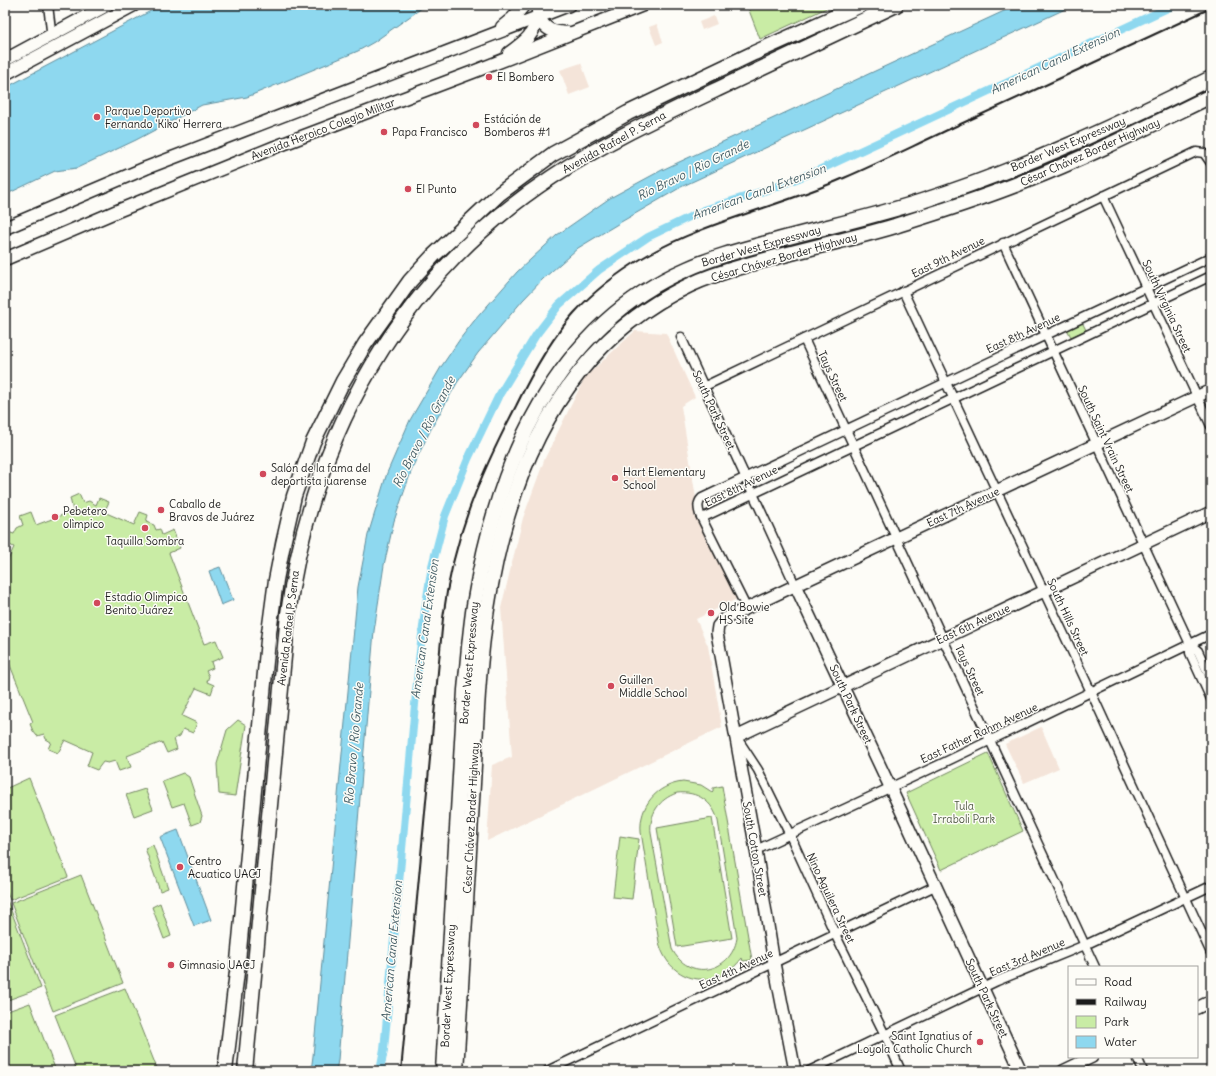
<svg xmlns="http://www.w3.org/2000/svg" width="1216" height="1076" viewBox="0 0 1216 1076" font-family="Delius,sans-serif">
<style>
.built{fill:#f4e4d9}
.green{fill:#c9eca5;stroke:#728460;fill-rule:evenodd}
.water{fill:#8ed8ef;stroke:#608d9b}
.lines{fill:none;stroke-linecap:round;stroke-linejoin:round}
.canal{stroke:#8ed8ef;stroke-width:8}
.street-casing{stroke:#1c1c1c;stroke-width:11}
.secondary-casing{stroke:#1c1c1c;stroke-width:14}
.primary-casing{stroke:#1c1c1c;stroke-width:15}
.highway-casing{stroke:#1c1c1c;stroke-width:17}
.street{stroke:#fdfcf7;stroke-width:8}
.secondary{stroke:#fdfcf7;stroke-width:11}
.primary{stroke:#fdfcf7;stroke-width:12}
.highway{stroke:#fdfcf7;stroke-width:14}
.rail{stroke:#1c1c1c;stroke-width:2}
.poi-dot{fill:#d1495b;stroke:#fdfcf7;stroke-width:1.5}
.labels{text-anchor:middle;stroke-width:3;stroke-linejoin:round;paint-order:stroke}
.poi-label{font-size:11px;fill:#1c1c1c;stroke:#fdfcf7;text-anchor:start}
.street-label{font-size:11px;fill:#1c1c1c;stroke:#fdfcf7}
.park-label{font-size:11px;fill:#505a45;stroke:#fdfcf7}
.water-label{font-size:12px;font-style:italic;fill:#445e66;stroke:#fdfcf7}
</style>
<rect width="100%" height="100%" fill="#fdfcf7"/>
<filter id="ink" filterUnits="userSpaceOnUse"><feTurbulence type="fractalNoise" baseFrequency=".025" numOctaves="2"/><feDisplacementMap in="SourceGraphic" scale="8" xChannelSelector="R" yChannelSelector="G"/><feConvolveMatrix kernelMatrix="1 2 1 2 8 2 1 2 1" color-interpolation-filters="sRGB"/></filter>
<g filter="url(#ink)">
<!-- built -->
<g class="built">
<polygon points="714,16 717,24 702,30 699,22"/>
<polygon points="657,24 663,42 656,45 649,27"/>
<polygon points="581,63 590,87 569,95 560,70"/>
<polygon points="635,331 666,333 695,397 681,406 696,498 695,513 737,599 696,619 708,646 722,727 487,841 492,765 512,757 501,608 523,518 545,458 585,377"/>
<polygon points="1041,727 1059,768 1024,783 1005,744"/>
</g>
<!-- green -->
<g class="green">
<polygon points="747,5 833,5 760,39"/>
<polygon points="1082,322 1086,330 1071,337 1067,329"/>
<polygon points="79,494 83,503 89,501 96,505 99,498 109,502 104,512 134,525 140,512 148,515 146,522 154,525 156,530 160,529 162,535 173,530 180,548 169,553 204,644 216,640 223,657 211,662 213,668 206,671 209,676 207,682 214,685 211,694 196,688 182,716 197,723 193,733 183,729 180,736 174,739 177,749 167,753 162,742 127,756 131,767 119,771 115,761 108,763 103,762 97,770 87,766 92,752 65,740 58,753 48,749 51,742 46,739 44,734 37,736 33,731 30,724 33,722 5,653 5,567 14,547 5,543 5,531 14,534 17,528 23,525 20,516 31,512 36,525 73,511 70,498"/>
<polygon points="238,720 246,725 235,796 219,794 217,764 227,730"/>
<polygon points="988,753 1023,831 941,870 906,793"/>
<polygon points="183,773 189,777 202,816 200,822 192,825 184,803 172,807 162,781"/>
<polygon points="29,778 68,877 10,900 5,888 5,789"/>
<path d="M683 782 701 785 712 792 713 791V788L722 786 752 960 743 961 742 958C717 992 669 984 659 942L641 832C639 806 656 785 683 782ZM677 793C697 791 713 801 718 821L737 938C731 974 688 981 672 949L651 833C649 814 659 799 677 793Z"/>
<polygon points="145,789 153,809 134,816 126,795"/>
<polygon points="712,818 732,938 677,947 657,828"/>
<polygon points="620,836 639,839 632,899 613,897"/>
<polygon points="153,845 168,888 160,891 145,848"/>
<polygon points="81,875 123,983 53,1011 11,903"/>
<polygon points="5,895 41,988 5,1001"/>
<polygon points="160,903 171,936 164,939 152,907"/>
<polygon points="125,988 158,1071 77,1071 55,1015"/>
<polygon points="30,1003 56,1071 5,1071 5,1012"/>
</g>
<!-- water -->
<g class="water">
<polygon points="162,5 426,5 374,42 358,51 247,97 202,105 136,140 77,168 55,171 5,195 5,88"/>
<polygon points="1017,5 1074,5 683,186 621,222 578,248 543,279 523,300 478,353 457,383 431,429 413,466 394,521 384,565 374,631 338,1060 336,1071 311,1071 313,1056 358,587 368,535 387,473 410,420 441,367 460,339 474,321 517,272 557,235 610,198 662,170"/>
<polygon points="220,567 233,600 221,605 209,571"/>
<polygon points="178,830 211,920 194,926 160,837"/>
</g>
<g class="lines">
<!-- canal -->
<polyline class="canal" points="380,1071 384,1050 419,660 425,610 432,566 445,516 468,459 498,397 536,335 559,305 599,270 648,237 704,210 773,188 819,170 1174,5"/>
<defs>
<g id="street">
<polyline points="48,5 51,30 53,34"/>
<polyline points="1103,196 1211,426"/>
<polyline points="1003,243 1190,644 1198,651 1211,679"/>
<polyline points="903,291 1091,692 1211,953"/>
<polyline points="681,337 795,585"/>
<polyline points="804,339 1095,967"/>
<polyline points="703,387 1196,152 1204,153 1211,163"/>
<polyline points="702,518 1211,276"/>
<path d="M747 609 700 515C698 508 697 503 702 498L1211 257"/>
<polyline points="1190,644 1190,653 1211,699"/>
<polyline points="737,738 758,770 790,835 835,934 885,1035 901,1071"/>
<polyline points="756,850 941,764 1211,634"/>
<polyline points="1137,1057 1143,1071"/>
<polyline points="547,1071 935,886"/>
<polyline points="809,1071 997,981 1085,945 1211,886"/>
</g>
<g id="secondary">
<polyline points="537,5 538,17"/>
<polyline points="795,585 890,787 1021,1071"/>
<polyline points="736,737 1211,512"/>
<polyline points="1197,1008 1211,1001"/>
<polyline points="795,1071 774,963 756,850 717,633 718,626 724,619 1211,390"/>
<polyline points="1063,1071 1092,1057"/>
</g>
<g id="primary">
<path d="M538 17C547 31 552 32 568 33"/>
<polyline points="502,27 513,18 524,5"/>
<path d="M509 53C525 41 532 38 538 17"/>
<polyline points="5,60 107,5"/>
<polyline points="5,74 134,5"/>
<polyline points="5,228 146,168 569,5"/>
<polyline points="5,259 115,212 275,147 473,72 643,5"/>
</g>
<g id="highway">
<polyline points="225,1071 237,972 268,640 276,580 283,544 294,496 313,442 343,381 365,344 410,281 433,256 499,194 553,154 628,113 754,53 861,5"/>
<path d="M245 1071 288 614C312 435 400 277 552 177 605 142 661 116 718 89 777 61 837 33 896 5"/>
<path d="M443 1071 465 690C468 659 470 629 475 599 497 465 554 327 687 269 711 258 737 251 763 244 816 229 869 218 922 201 1022 169 1117 125 1211 78"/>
<path d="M456 1071C462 981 467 891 472 801 476 737 477 672 487 609 507 476 561 345 690 285 707 277 726 271 744 266 794 251 845 241 895 226 938 212 981 199 1023 182 1088 157 1149 126 1211 96"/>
</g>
</defs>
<!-- street casing -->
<use href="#street" class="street-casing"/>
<!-- secondary casing -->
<use href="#secondary" class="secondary-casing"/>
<!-- primary casing -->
<use href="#primary" class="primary-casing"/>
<!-- highway casing -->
<use href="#highway" class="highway-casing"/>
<!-- street -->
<use href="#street" class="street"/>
<!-- secondary -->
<use href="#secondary" class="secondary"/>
<!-- primary -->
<use href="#primary" class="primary"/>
<!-- highway -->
<use href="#highway" class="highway"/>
<!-- rail -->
<path class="rail" d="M401 1071 443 618C453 538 479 477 516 406 532 373 550 340 574 313 594 291 619 272 644 257 706 221 779 207 844 178 881 162 917 144 954 127 1040 88 1125 48 1211 8"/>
</g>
</g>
<!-- markers -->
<g class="poi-dot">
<circle cx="489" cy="77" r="4"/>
<circle cx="97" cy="117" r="4"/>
<circle cx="476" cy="125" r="4"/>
<circle cx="384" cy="132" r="4"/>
<circle cx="408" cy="189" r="4"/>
<circle cx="263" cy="474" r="4"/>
<circle cx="615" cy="478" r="4"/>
<circle cx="161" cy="510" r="4"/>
<circle cx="55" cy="517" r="4"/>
<circle cx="145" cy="528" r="4"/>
<circle cx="97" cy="603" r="4"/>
<circle cx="711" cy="613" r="4"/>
<circle cx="611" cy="686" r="4"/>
<circle cx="180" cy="867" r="4"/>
<circle cx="171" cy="965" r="4"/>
<circle cx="980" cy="1042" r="4"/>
</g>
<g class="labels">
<!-- poi labels -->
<g class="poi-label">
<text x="497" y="81">El Bombero</text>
<text x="105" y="115">Parque Deportivo<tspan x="105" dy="13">Fernando 'Kiko' Herrera</tspan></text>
<text x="484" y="123">Estáción de<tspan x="484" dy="13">Bomberos #1</tspan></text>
<text x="392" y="136">Papa Francisco</text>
<text x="416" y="193">El Punto</text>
<text x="271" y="472">Salón de la fama del<tspan x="271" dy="13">deportista juarense</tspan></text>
<text x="623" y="476">Hart Elementary<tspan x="623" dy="13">School</tspan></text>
<text x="169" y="508">Caballo de<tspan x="169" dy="13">Bravos de Juárez</tspan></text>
<text x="63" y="515">Pebetero<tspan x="63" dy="13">olìmpico</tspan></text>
<text x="145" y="545" text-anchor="middle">Taquilla Sombra</text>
<text x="105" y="601">Estadio Olimpico<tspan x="105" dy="13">Benito Juárez</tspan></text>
<text x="719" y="611">Old Bowie<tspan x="719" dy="13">HS Site</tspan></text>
<text x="619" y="684">Guillen<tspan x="619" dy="13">Middle School</tspan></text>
<text x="188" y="865">Centro<tspan x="188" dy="13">Acuatico UACJ</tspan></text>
<text x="179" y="969">Gimnasio UACJ</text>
<text x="972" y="1040" text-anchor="end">Saint Ignatius of<tspan x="972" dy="13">Loyola Catholic Church</tspan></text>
</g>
<!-- street labels -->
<g class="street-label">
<text transform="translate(323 129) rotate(-21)" y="4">Avenida Heroico Colegio Militar</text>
<text transform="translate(614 142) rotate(-29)" y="4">Avenida Rafael P. Serna</text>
<text transform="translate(1068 144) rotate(-23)" y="4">Border West Expressway</text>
<text transform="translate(1090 152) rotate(-24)" y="4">César Chávez Border Highway</text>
<text transform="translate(761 246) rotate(-16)" y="4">Border West Expressway</text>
<text transform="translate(784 257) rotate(-16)" y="4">César Chávez Border Highway</text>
<text transform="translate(948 257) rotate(-26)" y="4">East 9th Avenue</text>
<text transform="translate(1167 306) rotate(65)" y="4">South Virginia Street</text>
<text transform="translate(1023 333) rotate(-25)" y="4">East 8th Avenue</text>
<text transform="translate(833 376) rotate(65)" y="4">Tays Street</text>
<text transform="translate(714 410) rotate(65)" y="4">South Park Street</text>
<text transform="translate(1106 439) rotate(65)" y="4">South Saint Vrain Street</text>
<text transform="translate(741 486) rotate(-26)" y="4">East 8th Avenue</text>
<text transform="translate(963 507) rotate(-25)" y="4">East 7th Avenue</text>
<text transform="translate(1068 617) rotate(65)" y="4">South Hills Street</text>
<text transform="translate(973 624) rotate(-25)" y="4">East 6th Avenue</text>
<text transform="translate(288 628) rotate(-83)" y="4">Avenida Rafael P. Serna</text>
<text transform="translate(469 663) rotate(-85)" y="4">Border West Expressway</text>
<text transform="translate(970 670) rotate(65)" y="4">Tays Street</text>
<text transform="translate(851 704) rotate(65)" y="4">South Park Street</text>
<text transform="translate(979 733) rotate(-25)" y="4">East Father Rahm Avenue</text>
<text transform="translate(471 818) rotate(-87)" y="4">César Chávez Border Highway</text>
<text transform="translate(755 849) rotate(80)" y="4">South Cotton Street</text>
<text transform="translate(831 898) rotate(65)" y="4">Nino Aguilera Street</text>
<text transform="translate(1027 957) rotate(-23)" y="4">East 3rd Avenue</text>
<text transform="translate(736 969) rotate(-25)" y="4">East 4th Avenue</text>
<text transform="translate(448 986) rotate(-87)" y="4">Border West Expressway</text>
<text transform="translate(987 998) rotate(65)" y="4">South Park Street</text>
</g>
<!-- park labels -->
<g class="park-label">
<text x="964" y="810">Tula<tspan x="964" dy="13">Irraboli Park</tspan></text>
</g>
<!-- water labels -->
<g class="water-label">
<text transform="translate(1055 61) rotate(-25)" y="4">American Canal Extension</text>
<text transform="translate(693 170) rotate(-26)" y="4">Río Bravo / Rio Grande</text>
<text transform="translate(759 192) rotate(-20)" y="4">American Canal Extension</text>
<text transform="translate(424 432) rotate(-63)" y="4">Río Bravo / Rio Grande</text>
<text transform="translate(425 629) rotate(-82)" y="4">American Canal Extension</text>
<text transform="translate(354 744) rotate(-85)" y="4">Río Bravo / Rio Grande</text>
<text transform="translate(392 951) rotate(-85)" y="4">American Canal Extension</text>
</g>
</g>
<!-- margin -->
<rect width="1216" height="1076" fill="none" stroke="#fdfcf7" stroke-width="20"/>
<rect x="10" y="10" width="1196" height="1056" fill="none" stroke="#1c1c1c" stroke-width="1.5" filter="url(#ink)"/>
<!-- legend -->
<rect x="1068" y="966" width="130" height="92" fill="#fdfcf7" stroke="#a3a29f"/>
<rect x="1076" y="979" width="20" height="6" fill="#fdfcf7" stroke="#a3a29f"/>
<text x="1104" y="986" font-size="12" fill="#1c1c1c">Road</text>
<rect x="1076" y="999" width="20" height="6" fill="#1c1c1c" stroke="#a3a29f"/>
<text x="1104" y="1006" font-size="12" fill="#1c1c1c">Railway</text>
<rect x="1076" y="1016" width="20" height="12" fill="#c9eca5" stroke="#a3a29f"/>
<text x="1104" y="1026" font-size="12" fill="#1c1c1c">Park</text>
<rect x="1076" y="1036" width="20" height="12" fill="#8ed8ef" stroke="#a3a29f"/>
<text x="1104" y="1046" font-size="12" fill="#1c1c1c">Water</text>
</svg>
